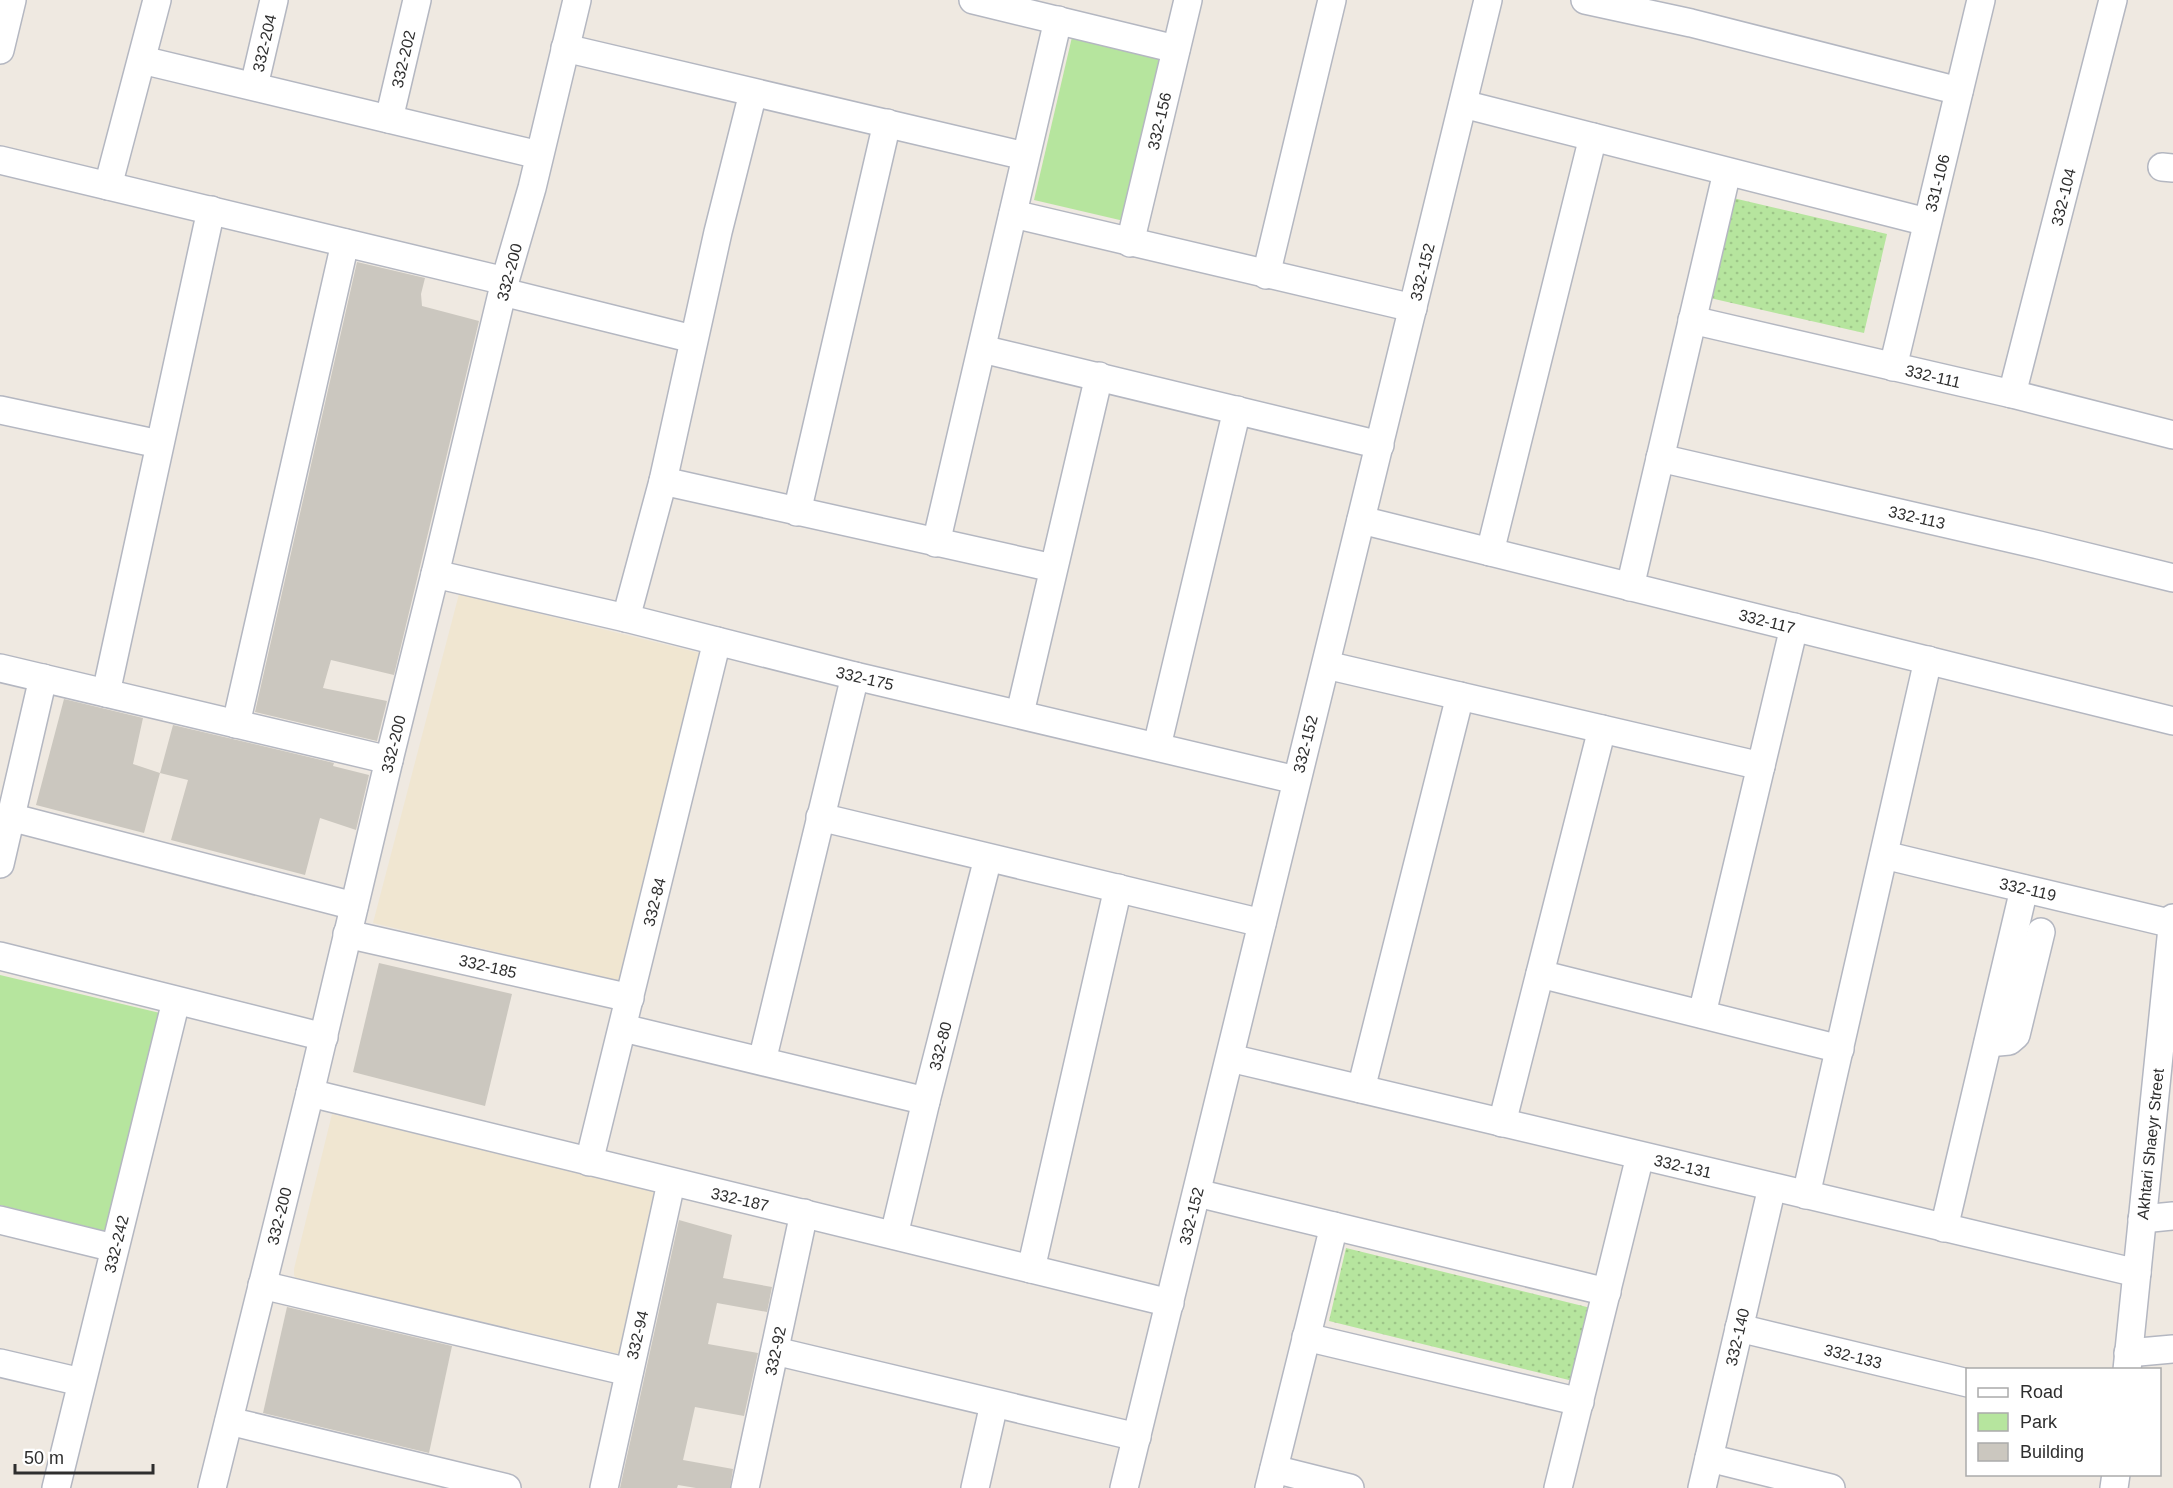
<svg xmlns="http://www.w3.org/2000/svg" width="2173" height="1488" viewBox="0 0 2173 1488" font-family="Arial,sans-serif">
<style>
.education{fill:#f0e6d1}
.grass{fill:url(#grass-dots)}
.park{fill:#b6e59e}
.building{fill:#cbc7bf}
.lines{fill:none;stroke-linecap:round;stroke-linejoin:round}
.minor-casing{stroke:#b4b7c1;stroke-width:30}
.minor{stroke:#fff;stroke-width:27}
.labels{text-anchor:middle;stroke-width:4.5;stroke-linejoin:round;paint-order:stroke}
.street-label{font-size:16px;fill:#2e2e2e;stroke:#fff}
</style>
<defs>
<pattern id="grass-dots" width="8" height="8" patternUnits="userSpaceOnUse" patternTransform="scale(1.5)"><rect width="8" height="8" fill="#b6e59e"/><path d="M2 2h.1M6 6h.1" fill="none" stroke="#9dc588" stroke-width="1.8" stroke-linecap="round"/></pattern>
</defs>
<rect width="100%" height="100%" fill="#efe9e1"/>
<!-- education -->
<g class="education">
<polygon points="459,594 704,654 624,982 373,923"/>
<polygon points="332,1114 653,1191 655,1193 620,1354 296,1278 294,1275 294,1269"/>
</g>
<!-- grass -->
<g class="grass">
<polygon points="1733,198 1887,234 1864,333 1710,298"/>
<polygon points="1346,1248 1591,1308 1573,1381 1329,1321"/>
</g>
<!-- park -->
<g class="park">
<polygon points="1072,37 1163,58 1124,221 1034,200"/>
<polygon points="0,975 160,1013 105,1231 0,1205"/>
</g>
<!-- building -->
<g class="building">
<polygon points="357,262 425,278 421,294 422,306 479,321 394,675 331,660 323,688 387,701 377,741 255,712"/>
<polygon points="64,699 143,718 133,764 160,773 144,833 36,805"/>
<polygon points="173,725 334,763 333,766 369,775 356,830 320,818 305,875 171,840 188,780 160,773"/>
<polygon points="379,963 512,994 485,1106 353,1072"/>
<polygon points="679,1220 732,1235 723,1278 772,1287 767,1312 717,1303 708,1344 758,1353 744,1416 695,1407 683,1460 733,1469 730,1488 696,1488 678,1485 677,1488 620,1488"/>
<polygon points="287,1307 452,1346 429,1453 263,1413"/>
</g>
<g class="lines">
<defs>
<g id="minor">
<polyline points="973,0 1176,49"/>
<polyline points="1585,0 1691,23 1959,91"/>
<polyline points="565,48 1025,156"/>
<polyline points="0,50 12,0"/>
<polyline points="142,60 539,155"/>
<polyline points="254,86 274,0"/>
<polyline points="1463,104 1927,222"/>
<polyline points="389,119 417,0"/>
<polyline points="0,160 505,281"/>
<polyline points="2162,167 2173,168"/>
<polyline points="108,186 157,0"/>
<polyline points="1013,214 1413,308"/>
<polyline points="1130,243 1188,0"/>
<polyline points="1266,275 1332,0"/>
<polyline points="503,292 693,339"/>
<polyline points="1692,320 2012,394 2173,435"/>
<polyline points="982,349 1380,445"/>
<polyline points="1893,367 1981,0"/>
<polyline points="2012,394 2113,0"/>
<polyline points="0,410 159,444"/>
<polyline points="1660,458 2039,545 2173,578"/>
<polyline points="663,481 1053,568"/>
<polyline points="797,512 887,123"/>
<polyline points="1361,520 2173,721"/>
<polyline points="936,543 1058,20"/>
<polyline points="1490,552 1593,137"/>
<polyline points="435,574 626,618 855,676 1296,780"/>
<polyline points="1630,587 1727,172"/>
<polyline points="626,618 663,481 718,232 753,93"/>
<polyline points="1326,665 1761,766"/>
<polyline points="0,668 389,760"/>
<polyline points="106,693 211,210"/>
<polyline points="1020,713 1099,376"/>
<polyline points="236,724 345,243"/>
<polyline points="1157,746 1237,410"/>
<polyline points="10,817 354,906"/>
<polyline points="820,817 1262,923"/>
<polyline points="1884,855 2173,924"/>
<polyline points="0,864 43,678"/>
<polyline points="347,934 630,998"/>
<polyline points="0,956 324,1037"/>
<polyline points="1540,974 1840,1049"/>
<polyline points="1702,1014 1794,627"/>
<polyline points="623,1028 926,1101"/>
<polyline points="1988,1043 2009,1041 2016,1035 2041,932"/>
<polyline points="1230,1058 2137,1273"/>
<polyline points="762,1061 855,676"/>
<polyline points="1361,1089 1460,696"/>
<path d="M310 1093C596 1164 883 1233 1170 1303"/>
<polyline points="1502,1123 1602,729"/>
<polyline points="589,1162 717,641"/>
<polyline points="1197,1193 1607,1292"/>
<polyline points="1806,1195 1928,660"/>
<polyline points="2142,1219 2173,1216"/>
<polyline points="0,1220 114,1248"/>
<polyline points="1944,1228 2024,889"/>
<polyline points="894,1235 926,1101 988,858"/>
<polyline points="1031,1269 1118,888"/>
<polyline points="262,1285 629,1372"/>
<polyline points="1739,1328 1968,1383"/>
<polyline points="1306,1337 1580,1402"/>
<polyline points="775,1351 1137,1437"/>
<polyline points="2128,1353 2173,1349"/>
<polyline points="0,1363 81,1382"/>
<polyline points="2127,1370 2173,918"/>
<polyline points="229,1421 507,1488"/>
<polyline points="1709,1458 1831,1488"/>
<polyline points="1274,1469 1350,1488"/>
<polyline points="56,1488 176,1001"/>
<polyline points="212,1488 310,1093 389,760 435,574 505,281 532,188 577,0"/>
<polyline points="604,1488 671,1183"/>
<polyline points="745,1488 804,1213"/>
<polyline points="975,1488 994,1404"/>
<polyline points="1124,1488 1488,0"/>
<polyline points="1269,1488 1334,1226"/>
<polyline points="1558,1488 1640,1156"/>
<polyline points="1702,1488 1772,1187"/>
<polyline points="2114,1488 2116,1474"/>
</g>
</defs>
<!-- minor casing -->
<use href="#minor" class="minor-casing"/>
<!-- minor -->
<use href="#minor" class="minor"/>
</g>
<g class="labels">
<!-- street labels -->
<g class="street-label">
<text transform="translate(264 43) rotate(-77)" y="6">332-204</text>
<text transform="translate(403 59) rotate(-77)" y="6">332-202</text>
<text transform="translate(1159 121) rotate(-77)" y="6">332-156</text>
<text transform="translate(1937 183) rotate(-76)" y="6">331-106</text>
<text transform="translate(2063 197) rotate(-76)" y="6">332-104</text>
<text transform="translate(509 272) rotate(-75)" y="6">332-200</text>
<text transform="translate(1422 272) rotate(-76)" y="6">332-152</text>
<text transform="translate(1933 376) rotate(13)" y="6">332-111</text>
<text transform="translate(1917 517) rotate(13)" y="6">332-113</text>
<text transform="translate(1767 621) rotate(14)" y="6">332-117</text>
<text transform="translate(865 678) rotate(13)" y="6">332-175</text>
<text transform="translate(393 744) rotate(-76)" y="6">332-200</text>
<text transform="translate(1305 744) rotate(-76)" y="6">332-152</text>
<text transform="translate(2028 889) rotate(13)" y="6">332-119</text>
<text transform="translate(654 902) rotate(-76)" y="6">332-84</text>
<text transform="translate(488 966) rotate(13)" y="6">332-185</text>
<text transform="translate(940 1046) rotate(-76)" y="6">332-80</text>
<text transform="translate(2150 1144) rotate(-84)" y="6">Akhtari Shaeyr Street</text>
<text transform="translate(1683 1166) rotate(13)" y="6">332-131</text>
<text transform="translate(740 1199) rotate(13)" y="6">332-187</text>
<text transform="translate(279 1216) rotate(-76)" y="6">332-200</text>
<text transform="translate(1191 1216) rotate(-76)" y="6">332-152</text>
<text transform="translate(116 1244) rotate(-76)" y="6">332-242</text>
<text transform="translate(637 1335) rotate(-77)" y="6">332-94</text>
<text transform="translate(1737 1337) rotate(-77)" y="6">332-140</text>
<text transform="translate(775 1351) rotate(-78)" y="6">332-92</text>
<text transform="translate(1853 1356) rotate(14)" y="6">332-133</text>
</g>
</g>
<!-- legend -->
<rect x="1966" y="1368" width="195" height="108" fill="#ffffff" stroke="#ababab" stroke-width="1.5"/>
<rect x="1978" y="1388" width="30" height="9" fill="#ffffff" stroke="#ababab" stroke-width="1.5"/>
<text x="2020" y="1398" font-size="18" fill="#2e2e2e">Road</text>
<rect x="1978" y="1413" width="30" height="18" fill="#b6e59e" stroke="#ababab" stroke-width="1.5"/>
<text x="2020" y="1428" font-size="18" fill="#2e2e2e">Park</text>
<rect x="1978" y="1443" width="30" height="18" fill="#cbc7bf" stroke="#ababab" stroke-width="1.5"/>
<text x="2020" y="1458" font-size="18" fill="#2e2e2e">Building</text>
<!-- scale -->
<path d="M15 1464v9h138v-9" fill="none" stroke="#2e2e2e" stroke-width="3"/>
<text x="24" y="1464" font-size="18" fill="#2e2e2e" stroke="#ffffff" stroke-width="4.5" paint-order="stroke">50 m</text>
</svg>
